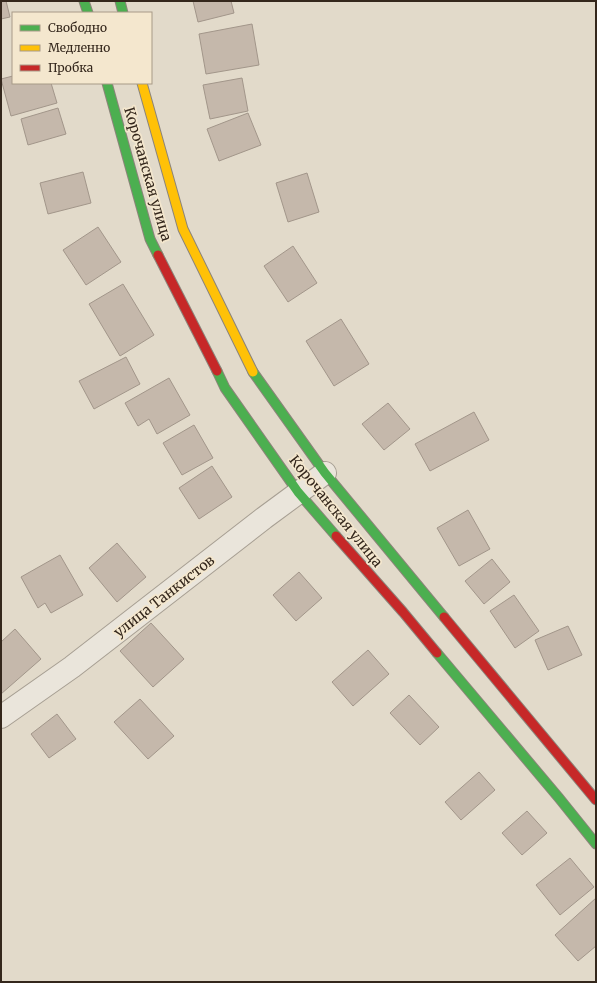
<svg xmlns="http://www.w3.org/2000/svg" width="597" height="983" viewBox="0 0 597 983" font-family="Merriweather,serif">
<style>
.building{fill:#c5b8ab;stroke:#a2968a}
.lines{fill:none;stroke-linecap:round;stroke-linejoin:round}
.street-casing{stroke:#a79f93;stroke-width:24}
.fast-casing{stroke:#8c847a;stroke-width:11}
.slow-casing{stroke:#8c847a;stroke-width:11}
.jam-casing{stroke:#8c847a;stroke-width:11}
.street{stroke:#eae5db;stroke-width:22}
.fast{stroke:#4caf50;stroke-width:9}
.slow{stroke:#ffc107;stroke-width:9}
.jam{stroke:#c62828;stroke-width:9}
.labels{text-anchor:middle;stroke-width:3.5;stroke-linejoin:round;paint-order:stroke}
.street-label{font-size:14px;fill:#34271c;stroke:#f4e7ce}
</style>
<rect width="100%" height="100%" fill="#e2daca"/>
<!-- building -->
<g class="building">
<polygon points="1,1 6,1 10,17 1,19"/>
<polygon points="193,1 231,1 234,13 198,22"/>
<polygon points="252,24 259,65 206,74 199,34"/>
<polygon points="13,76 13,83 51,83 57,103 11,116 1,79"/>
<polygon points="242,78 248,111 210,119 203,85"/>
<polygon points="58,108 66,134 28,145 21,119"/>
<polygon points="248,113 261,145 219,161 207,129"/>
<polygon points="83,172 91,203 48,214 40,183"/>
<polygon points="307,173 319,212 288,222 276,183"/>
<polygon points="98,227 121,262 86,285 63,250"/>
<polygon points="293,246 317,283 288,302 264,266"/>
<polygon points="123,284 154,335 120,356 89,304"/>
<polygon points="341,319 369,364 334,386 306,341"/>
<polygon points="126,357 140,384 94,409 79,381"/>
<polygon points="169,378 190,415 157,434 149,419 138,426 125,403"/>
<polygon points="388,403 410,429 384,450 362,424"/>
<polygon points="474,412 489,440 430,471 415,444"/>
<polygon points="194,425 213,458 182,475 163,443"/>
<polygon points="212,466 232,497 199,519 179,488"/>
<polygon points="468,510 490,549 459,566 437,528"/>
<polygon points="117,543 146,577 117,602 89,568"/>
<polygon points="60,555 83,595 51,613 45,603 38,608 21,577"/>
<polygon points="492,559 510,582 484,604 465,581"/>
<polygon points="299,572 322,598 296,621 273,595"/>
<polygon points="514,595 539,631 515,648 490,611"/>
<polygon points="151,623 184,659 153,687 120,651"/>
<polygon points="568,626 582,655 548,670 535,640"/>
<polygon points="15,629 41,659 1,694 1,642"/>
<polygon points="368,650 389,674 353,706 332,682"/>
<polygon points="409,695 439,727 420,745 390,713"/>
<polygon points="140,699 174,736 148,759 114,722"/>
<polygon points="57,714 76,739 49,758 31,734"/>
<polygon points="479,772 495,790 461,820 445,802"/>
<polygon points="527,811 547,833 522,855 502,833"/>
<polygon points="570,858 594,887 560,915 536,885"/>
<polygon points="596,898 596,946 578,961 555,935"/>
</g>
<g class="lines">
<defs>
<polyline id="street" points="1,717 72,667 264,518 325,473"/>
<g id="fast">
<polyline points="84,1 88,13"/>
<polyline points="120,1 123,13"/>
<polyline points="107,83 150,239 158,255"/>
<polyline points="217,371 225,388 298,492 336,536"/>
<polyline points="253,372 325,473 444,617"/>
<polyline points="437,653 559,798 596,844"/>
</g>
<polyline id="slow" points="142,83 183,229 253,372"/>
<g id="jam">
<polyline points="158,255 217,371"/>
<polyline points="336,536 403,612 437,653"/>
<polyline points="444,617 596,800"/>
</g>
</defs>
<!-- street casing -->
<use href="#street" class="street-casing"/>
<!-- fast casing -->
<use href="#fast" class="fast-casing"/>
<!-- slow casing -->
<use href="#slow" class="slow-casing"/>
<!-- jam casing -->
<use href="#jam" class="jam-casing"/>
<!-- street -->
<use href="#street" class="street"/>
<!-- fast -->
<use href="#fast" class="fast"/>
<!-- slow -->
<use href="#slow" class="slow"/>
<!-- jam -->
<use href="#jam" class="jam"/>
</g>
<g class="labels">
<!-- street labels -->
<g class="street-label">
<text transform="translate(148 174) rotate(74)" y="5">Корочанская улица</text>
<text transform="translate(336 511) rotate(51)" y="5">Корочанская улица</text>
<text transform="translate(164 596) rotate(-38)" y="5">улица Танкистов</text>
</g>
</g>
<!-- border -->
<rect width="597" height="983" fill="none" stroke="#34271c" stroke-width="4"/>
<!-- legend -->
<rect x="12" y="12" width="140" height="72" fill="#f4e7ce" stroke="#a79a87"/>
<rect x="20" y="25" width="20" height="6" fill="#4caf50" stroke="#a79a87"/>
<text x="48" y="32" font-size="12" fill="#34271c">Свободно</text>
<rect x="20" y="45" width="20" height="6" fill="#ffc107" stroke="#a79a87"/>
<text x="48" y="52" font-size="12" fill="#34271c">Медленно</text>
<rect x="20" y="65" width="20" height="6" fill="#c62828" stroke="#a79a87"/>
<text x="48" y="72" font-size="12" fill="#34271c">Пробка</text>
</svg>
